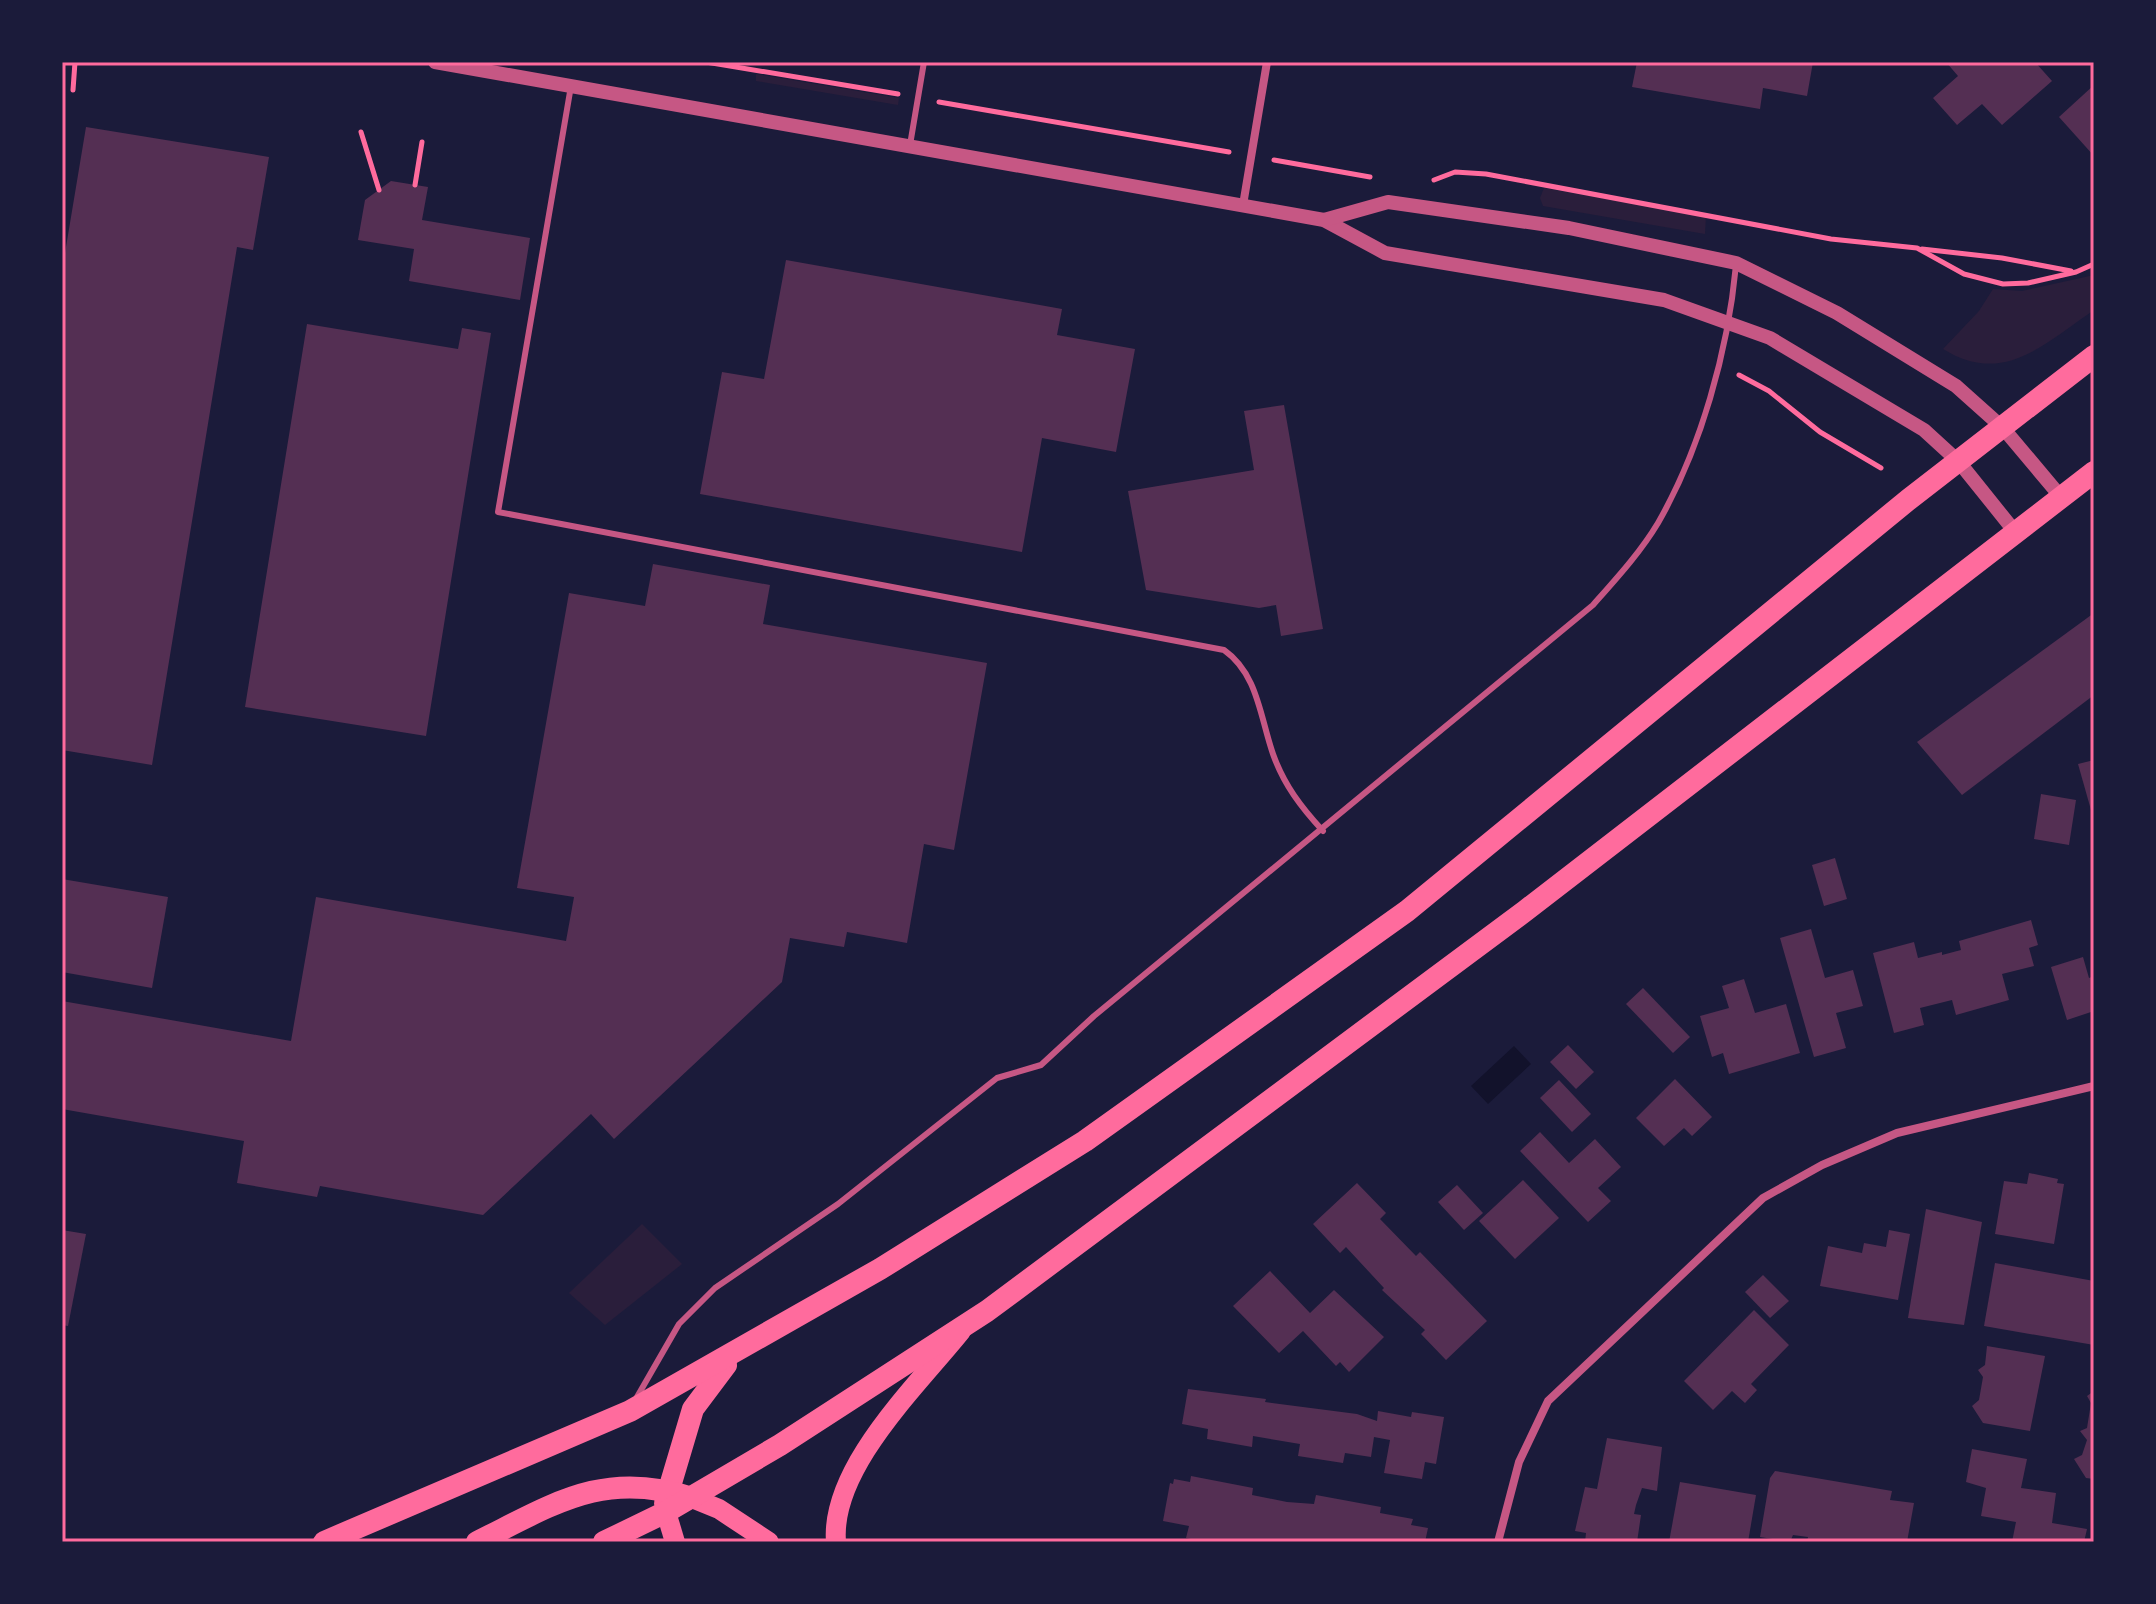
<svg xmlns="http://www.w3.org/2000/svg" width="2156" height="1604" viewBox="0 0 2156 1604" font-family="Karla,sans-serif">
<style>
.green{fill:#2a1e3b}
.water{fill:#12122b}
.building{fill:#542f53}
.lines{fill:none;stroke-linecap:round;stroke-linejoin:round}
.path{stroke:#ff6b9d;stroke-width:5}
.service{stroke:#c65784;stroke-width:6}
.minor{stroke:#c65784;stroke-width:8}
.tertiary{stroke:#c65784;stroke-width:14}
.primary{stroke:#ff6b9d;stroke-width:20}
.trunk{stroke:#ff6b9d;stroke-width:22}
.neatline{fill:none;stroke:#ff6b9d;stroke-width:3}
</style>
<rect width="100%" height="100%" fill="#1b1b3a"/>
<!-- green -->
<g class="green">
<polygon points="756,74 899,98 898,105 756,81"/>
<polygon points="1544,188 1706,216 1705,234 1543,206 1540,198"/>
<path d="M2094 275V310C2043 345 2003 386 1943 349L1979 311 1993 289 2022 291Z"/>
<polygon points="642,1224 682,1264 605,1325 569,1293"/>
</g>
<!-- water -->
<polygon class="water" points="1514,1046 1531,1064 1488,1104 1471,1086"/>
<!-- building -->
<g class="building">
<polygon points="1637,62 1813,62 1807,96 1763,88 1760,109 1632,87"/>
<polygon points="1946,62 2035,62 2052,81 2002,125 1982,104 1957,125 1933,98 1958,76"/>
<polygon points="2094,85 2094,156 2059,117"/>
<polygon points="86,127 269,157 253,250 237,247 152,765 62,750 62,271"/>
<polygon points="391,181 428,187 422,220 530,238 520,300 409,281 414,249 358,240 365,200"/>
<polygon points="786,260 1062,309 1057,335 1135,349 1116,452 1042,438 1022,552 700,494 722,372 764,379"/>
<polygon points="307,324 458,349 462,328 491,333 426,736 245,707"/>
<polygon points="1284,405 1323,629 1281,636 1276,605 1259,608 1146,590 1128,491 1254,470 1244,411"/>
<polygon points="653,564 770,585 763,624 987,663 954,850 924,844 907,943 847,932 844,947 790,938 782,982 614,1139 591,1114 483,1215 320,1186 317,1197 237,1183 244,1141 62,1109 62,1001 291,1041 316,897 566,941 574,897 517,888 569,593 645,606"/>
<polygon points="2094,613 2094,695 1962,795 1917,742"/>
<polygon points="2094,760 2094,817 2093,817 2078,764"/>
<polygon points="2041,794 2076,800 2069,845 2034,839"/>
<polygon points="1835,858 1847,899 1824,906 1812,865"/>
<polygon points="62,879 168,897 152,988 62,972"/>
<polygon points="2031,920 2038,945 2029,948 2034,966 2002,974 2009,1000 1956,1015 1952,1000 1920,1008 1924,1025 1894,1033 1873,953 1914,942 1918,958 1942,952 1942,955 1961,950 1959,941"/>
<polygon points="1811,929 1825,978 1853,970 1863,1006 1836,1013 1846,1048 1814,1057 1780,938"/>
<polygon points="2083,957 2089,978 2094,976 2094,1011 2067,1020 2051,967"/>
<polygon points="1744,979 1755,1013 1786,1004 1800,1053 1729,1074 1723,1053 1712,1057 1700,1016 1729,1008 1722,986"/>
<polygon points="1643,988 1690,1037 1673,1053 1626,1004"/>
<polygon points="1568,1045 1594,1072 1576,1089 1550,1062"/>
<polygon points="1675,1079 1712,1117 1692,1136 1684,1128 1664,1146 1636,1118"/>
<polygon points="1559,1080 1591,1114 1572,1132 1540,1098"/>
<polygon points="1540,1132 1569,1163 1595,1139 1621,1167 1598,1188 1611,1201 1588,1222 1520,1151"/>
<polygon points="2029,1173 2058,1179 2057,1183 2064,1184 2054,1244 1995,1234 2004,1181 2027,1184"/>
<polygon points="1523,1180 1559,1218 1515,1259 1479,1221"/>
<polygon points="1357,1183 1386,1213 1380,1219 1416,1256 1420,1252 1487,1321 1446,1360 1421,1334 1425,1330 1382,1290 1384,1288 1346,1247 1340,1253 1313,1224"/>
<polygon points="1457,1185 1483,1213 1464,1230 1438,1202"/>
<polygon points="1926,1209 1982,1222 1964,1325 1908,1318"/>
<polygon points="62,1230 86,1234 68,1326 62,1325"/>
<polygon points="1889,1230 1910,1234 1898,1300 1820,1286 1828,1246 1862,1253 1864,1243 1886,1247"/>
<polygon points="1995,1263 2094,1281 2094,1345 1984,1326"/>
<polygon points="1270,1271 1310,1313 1334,1290 1384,1337 1349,1372 1340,1362 1336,1366 1303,1331 1279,1353 1233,1306"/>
<polygon points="1763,1275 1789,1301 1770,1318 1745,1292"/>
<polygon points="1754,1310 1789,1345 1751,1384 1757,1390 1745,1403 1732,1391 1713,1410 1684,1381"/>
<polygon points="1987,1346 2045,1356 2030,1431 1983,1423 1972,1406 1979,1400 1983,1377 1978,1370 1985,1365"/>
<polygon points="1188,1389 1266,1399 1265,1402 1357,1414 1377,1421 1378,1411 1411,1417 1412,1412 1444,1417 1436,1464 1425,1462 1422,1479 1384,1473 1390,1440 1374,1437 1371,1457 1345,1453 1343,1463 1298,1456 1300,1444 1253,1436 1252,1447 1207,1439 1208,1429 1182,1424"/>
<polygon points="2094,1391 2094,1479 2086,1478 2074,1459 2082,1455 2087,1440 2080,1431 2087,1428 2091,1403 2087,1396"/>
<polygon points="1607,1438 1662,1447 1657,1491 1642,1488 1636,1505 1634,1514 1641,1515 1637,1542 1585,1542 1586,1533 1575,1531 1585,1487 1597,1489"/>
<polygon points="1972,1449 2027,1459 2021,1488 2056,1493 2052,1523 2087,1529 2084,1542 2012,1542 2016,1522 1981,1516 1986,1488 1966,1482"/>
<polygon points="1775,1471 1892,1491 1890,1500 1914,1503 1907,1542 1807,1542 1808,1537 1793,1535 1790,1542 1760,1537 1770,1478"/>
<polygon points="1191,1476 1253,1488 1252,1495 1287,1502 1314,1504 1316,1495 1381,1507 1380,1513 1413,1519 1411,1525 1428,1528 1425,1542 1205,1542 1186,1538 1189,1526 1163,1521 1170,1483 1173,1484 1174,1479 1190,1482"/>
<polygon points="1680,1482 1756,1495 1748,1542 1669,1542"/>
</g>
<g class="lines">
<!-- path -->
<g class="path">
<polyline points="706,62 898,94"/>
<polyline points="73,90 75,62"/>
<polyline points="939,102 1229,152"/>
<polyline points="361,132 379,190"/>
<polyline points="1274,160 1370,177"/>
<polyline points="1434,180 1455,172 1486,174 1831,239 1917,248 1964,274 2003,284 2028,283 2076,272 2094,264"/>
<polyline points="415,185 422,142"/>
<polyline points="1922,249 2002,258 2071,271"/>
<polyline points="1739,375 1769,391 1820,432 1881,468"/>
</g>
<!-- service -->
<g class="service">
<path d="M571 86 498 512 1224 650C1258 674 1260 717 1273 754 1284 785 1301 807 1323 831"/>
<polyline points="910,145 924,62"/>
<path d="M637 1397 679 1324 715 1288 838 1204 997 1078 1041 1065 1094 1016 1593 605C1616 579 1640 553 1658 523 1701 448 1728 351 1736 265"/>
</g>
<!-- minor -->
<g class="minor">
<polyline points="1243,205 1267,62"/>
<polyline points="1498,1542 1519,1462 1548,1401 1763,1198 1822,1165 1897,1133 2094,1086"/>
</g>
<!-- tertiary -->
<g class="tertiary">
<polyline points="435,62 1324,220 1385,253 1664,300 1770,338 1924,430 1959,462 2016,533"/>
<polyline points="1324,220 1388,202 1569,228 1736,263 1837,313 1956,386 2003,428 2061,497"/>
</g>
<!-- primary -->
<g class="primary">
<polyline points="692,1498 719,1509 769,1542"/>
<polyline points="666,1512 675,1542"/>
<path d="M836 1542C830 1468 917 1386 961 1331"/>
</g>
<!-- trunk -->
<g class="trunk">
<polyline points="665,1503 693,1409 726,1365"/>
<polyline points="324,1542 630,1411 880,1269 1085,1141 1407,911 1908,500 2094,356"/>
<path d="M477 1542C554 1504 604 1469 692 1498"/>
<polyline points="604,1542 666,1512 780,1445 987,1311 1525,911 2094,472"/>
</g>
</g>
<!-- border -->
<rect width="2156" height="1604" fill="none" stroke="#1b1b3a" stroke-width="128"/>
<rect x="64" y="64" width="2028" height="1476" class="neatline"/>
</svg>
